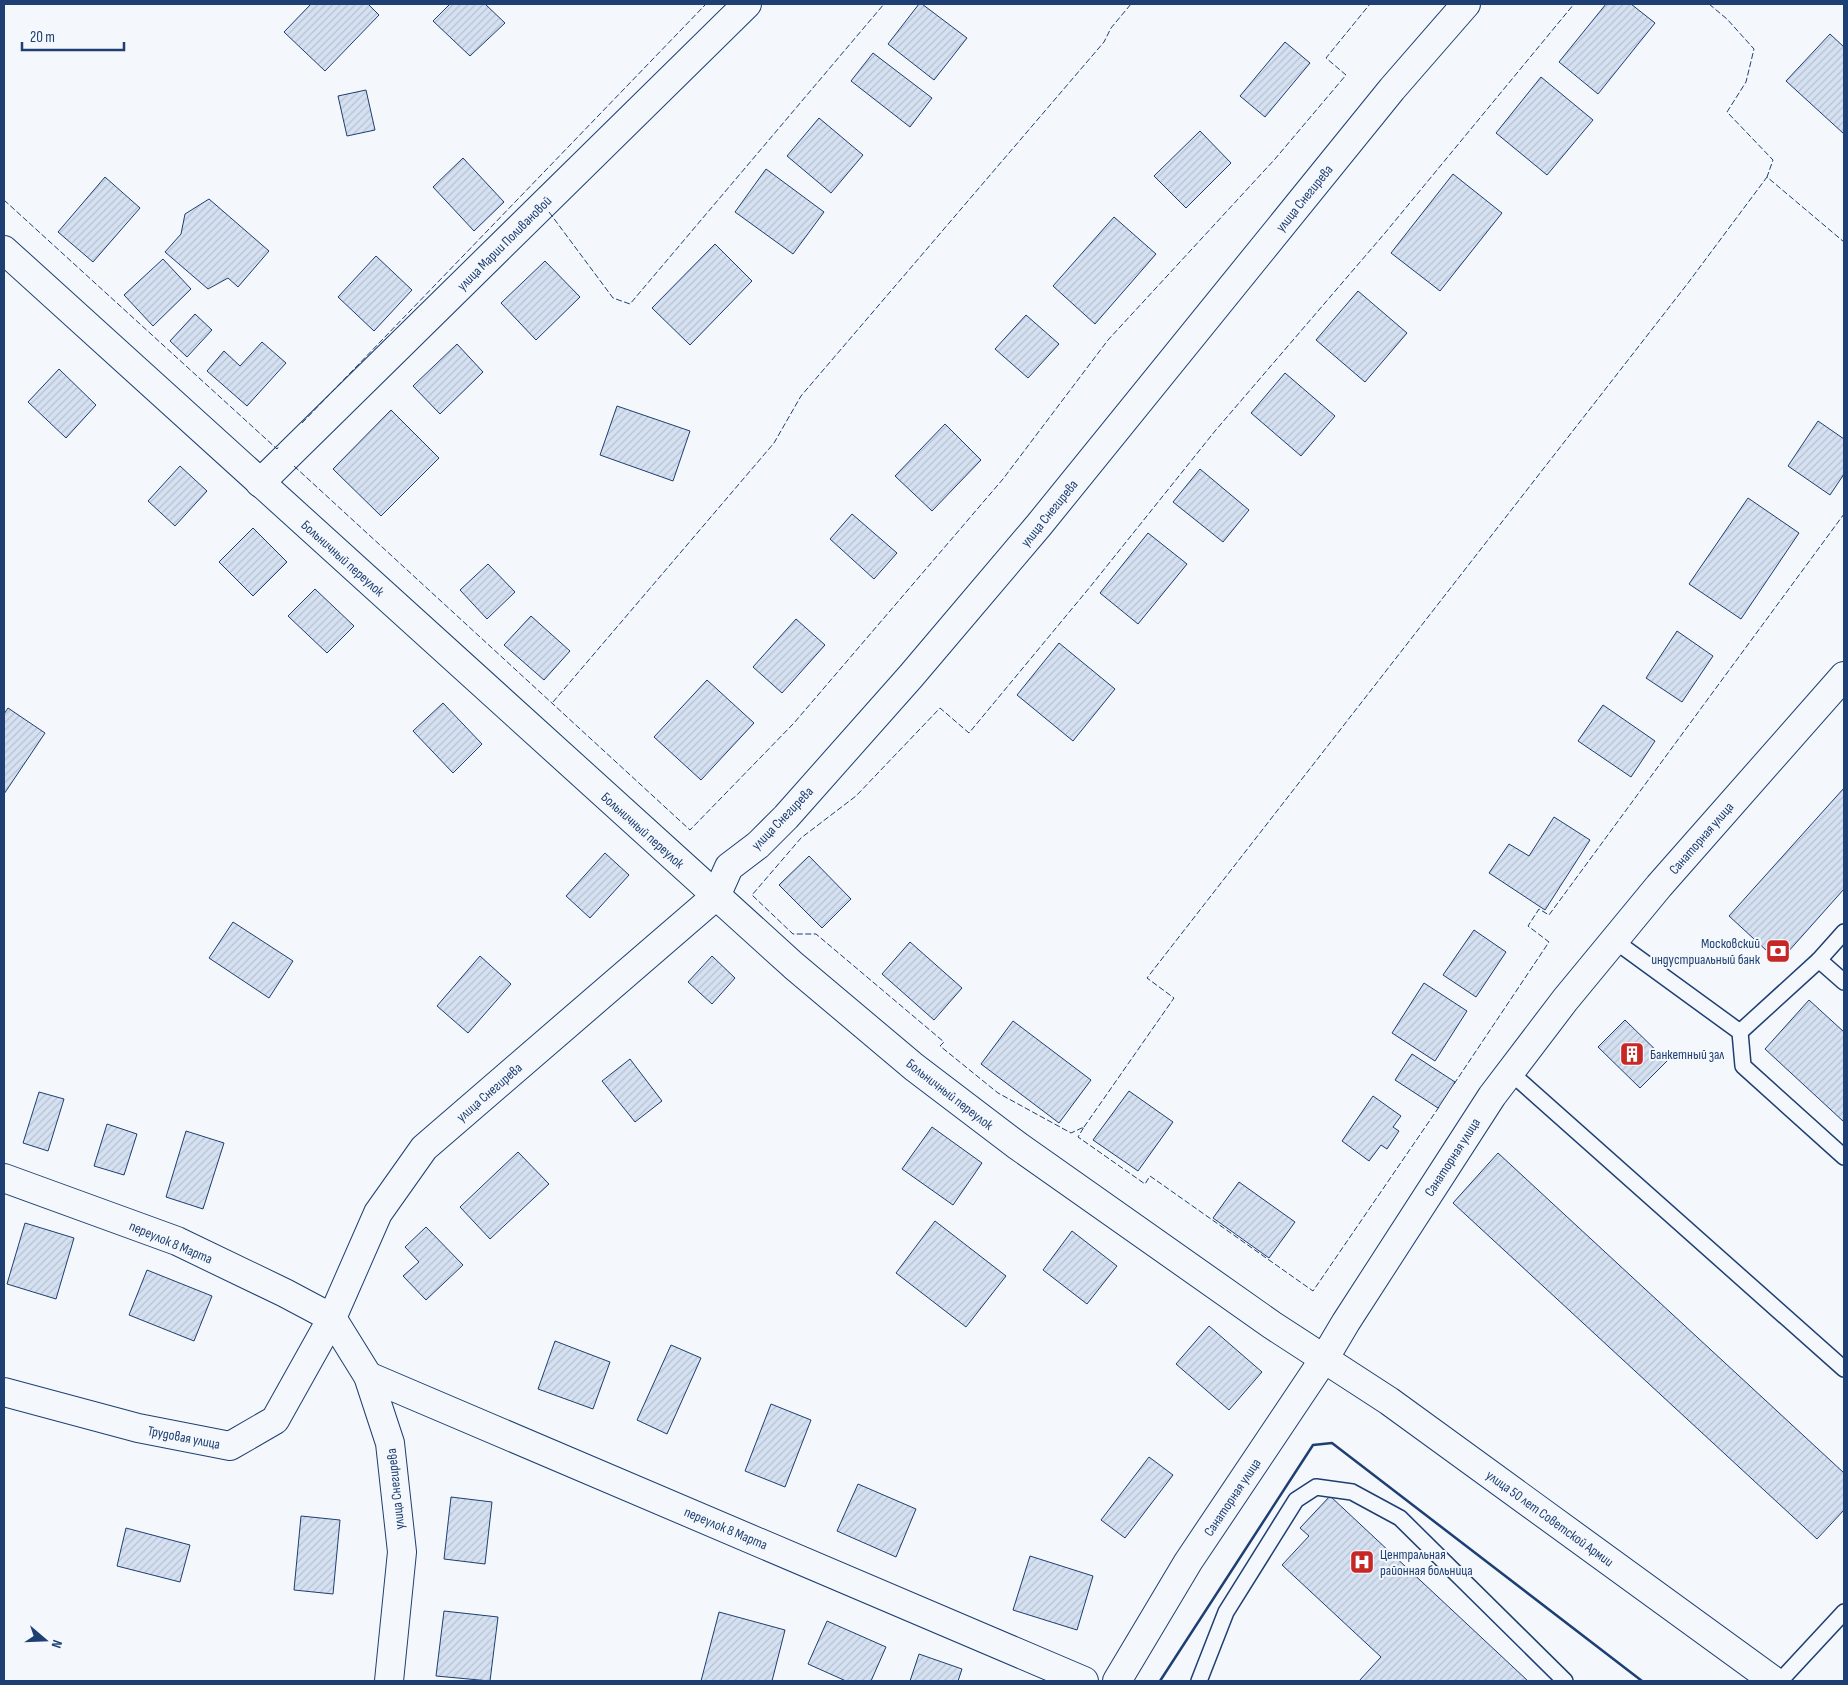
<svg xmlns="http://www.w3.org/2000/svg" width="1848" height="1685" viewBox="0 0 1848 1685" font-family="'Sofia Sans Condensed',sans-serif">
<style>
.building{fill:url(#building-hatch);stroke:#1d3f73}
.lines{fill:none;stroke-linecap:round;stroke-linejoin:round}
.lane-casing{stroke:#1d3f73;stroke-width:18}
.street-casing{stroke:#1d3f73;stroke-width:30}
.secondary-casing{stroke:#1d3f73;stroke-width:30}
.lane{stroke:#f4f7fb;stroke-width:15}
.street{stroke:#f4f7fb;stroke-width:28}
.secondary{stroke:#f4f7fb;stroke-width:28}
.fence{stroke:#1d3f73;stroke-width:1;stroke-dasharray:6 2.5;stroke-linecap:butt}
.wall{stroke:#1d3f73;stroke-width:2.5}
.labels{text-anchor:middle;stroke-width:4;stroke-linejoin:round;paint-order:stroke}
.street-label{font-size:14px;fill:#1d3f73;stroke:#f4f7fb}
.poi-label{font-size:14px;fill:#1d3f73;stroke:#f4f7fb;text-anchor:start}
</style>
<defs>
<pattern id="building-hatch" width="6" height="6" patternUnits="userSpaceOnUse" patternTransform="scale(1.25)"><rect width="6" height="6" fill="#d5e0f0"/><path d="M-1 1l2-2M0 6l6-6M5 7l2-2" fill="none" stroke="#b6c1d1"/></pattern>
</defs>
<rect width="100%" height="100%" fill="#f4f7fb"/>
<!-- building -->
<g class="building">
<polygon points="311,4 368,4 379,15 325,71 284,32"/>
<polygon points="450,4 485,4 505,23 470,56 433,21"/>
<polygon points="919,4 922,4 967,38 934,80 888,44"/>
<polygon points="1606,4 1631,4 1655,23 1598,94 1559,62"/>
<polygon points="1830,34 1844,47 1844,134 1786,81"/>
<polygon points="1285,42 1310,63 1265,117 1240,96"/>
<polygon points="873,53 932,98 910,127 851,81"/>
<polygon points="1541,77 1593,120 1547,175 1496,133"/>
<polygon points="366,90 375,130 347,136 338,96"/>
<polygon points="819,118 863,155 831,193 787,156"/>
<polygon points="1200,131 1231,163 1186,208 1154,176"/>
<polygon points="463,158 504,202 474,231 433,187"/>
<polygon points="766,169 824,212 793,254 735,212"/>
<polygon points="1453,174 1502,213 1440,291 1391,253"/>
<polygon points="105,177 140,208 93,262 58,232"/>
<polygon points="209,199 269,251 238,287 228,278 208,289 165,252 181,234 185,214"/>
<polygon points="1114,217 1156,254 1095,324 1053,286"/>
<polygon points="715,244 752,281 690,345 652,308"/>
<polygon points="376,256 412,290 374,331 338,297"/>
<polygon points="163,259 191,289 153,326 124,295"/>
<polygon points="545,261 580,297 536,340 501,303"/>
<polygon points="1358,291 1407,333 1365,382 1316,340"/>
<polygon points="195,314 212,330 187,357 170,341"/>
<polygon points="1026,315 1059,344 1028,378 995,349"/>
<polygon points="262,342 286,363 247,406 207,371 224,351 240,366"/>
<polygon points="457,344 483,372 440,414 413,386"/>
<polygon points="59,369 96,405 66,438 28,402"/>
<polygon points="1285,373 1335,416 1301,456 1251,413"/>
<polygon points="617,406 690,431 673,481 600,455"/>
<polygon points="391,410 439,458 381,516 333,469"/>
<polygon points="1818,421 1844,439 1844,474 1830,495 1788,466"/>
<polygon points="945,424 981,460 932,511 895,476"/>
<polygon points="180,466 207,491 175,526 148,501"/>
<polygon points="1200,469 1249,510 1223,542 1173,502"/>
<polygon points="1748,498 1799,533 1741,619 1689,584"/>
<polygon points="852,514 897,553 874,579 830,539"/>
<polygon points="253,528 287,562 253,596 219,562"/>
<polygon points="1148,533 1187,564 1138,624 1100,593"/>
<polygon points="488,564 515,592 487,619 460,590"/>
<polygon points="315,589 354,626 327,653 288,616"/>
<polygon points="531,616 570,651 544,680 504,645"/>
<polygon points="796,619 825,645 782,693 753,667"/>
<polygon points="1677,631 1713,656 1682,702 1646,678"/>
<polygon points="1059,643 1115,689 1073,741 1017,695"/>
<polygon points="707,680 754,723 701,780 654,737"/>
<polygon points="443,703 482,744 453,773 413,731"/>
<polygon points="1603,705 1655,741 1631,777 1578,741"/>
<polygon points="8,708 45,733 4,794 4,714"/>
<polygon points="1844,788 1844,889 1779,962 1729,916"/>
<polygon points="1554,817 1590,840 1545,910 1489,873 1509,844 1529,856"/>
<polygon points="605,853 629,875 590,918 566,896"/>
<polygon points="809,856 851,899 822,928 779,885"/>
<polygon points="233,922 293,961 269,998 209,958"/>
<polygon points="1474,930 1506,952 1476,997 1443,975"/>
<polygon points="910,942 962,988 934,1020 882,974"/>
<polygon points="480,956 511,984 468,1033 437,1006"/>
<polygon points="712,956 735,978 712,1004 688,982"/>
<polygon points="1424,983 1467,1011 1435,1061 1392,1033"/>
<polygon points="1809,1000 1844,1032 1844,1122 1765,1049"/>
<polygon points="1625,1020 1667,1061 1640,1088 1598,1047"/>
<polygon points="1013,1021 1091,1080 1059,1123 981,1064"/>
<polygon points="1412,1054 1455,1082 1438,1108 1395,1080"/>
<polygon points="630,1059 662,1101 635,1122 602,1081"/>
<polygon points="1129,1091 1173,1122 1138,1171 1093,1140"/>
<polygon points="39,1092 64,1099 48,1151 23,1143"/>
<polygon points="1373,1096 1401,1116 1393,1127 1399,1131 1387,1149 1381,1145 1369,1161 1342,1141"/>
<polygon points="107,1124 137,1134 124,1175 94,1166"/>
<polygon points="932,1127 982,1163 953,1205 902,1169"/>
<polygon points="186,1131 224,1143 203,1209 166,1197"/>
<polygon points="518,1152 549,1184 490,1239 460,1207"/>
<polygon points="1498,1153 1844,1473 1844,1510 1817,1539 1453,1203"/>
<polygon points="1239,1182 1295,1222 1269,1258 1213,1218"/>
<polygon points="935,1221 1006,1276 966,1327 896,1273"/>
<polygon points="25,1223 74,1238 56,1299 7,1284"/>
<polygon points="426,1227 463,1265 426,1300 403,1276 419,1262 405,1247"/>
<polygon points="1072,1231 1117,1266 1087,1304 1043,1270"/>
<polygon points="147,1270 212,1296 194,1341 129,1315"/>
<polygon points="1209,1326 1262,1372 1229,1410 1176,1364"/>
<polygon points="555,1341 610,1362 593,1409 538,1389"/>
<polygon points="671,1345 701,1358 667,1434 637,1420"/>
<polygon points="771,1404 811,1420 785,1487 745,1471"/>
<polygon points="1149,1457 1173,1475 1125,1538 1101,1520"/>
<polygon points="858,1484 916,1509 896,1557 837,1531"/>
<polygon points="1330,1496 1528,1681 1359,1681 1381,1657 1282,1565 1309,1536 1300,1528"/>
<polygon points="451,1497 492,1502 485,1564 444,1559"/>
<polygon points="301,1516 340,1520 333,1594 294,1590"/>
<polygon points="126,1528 190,1545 180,1582 117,1566"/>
<polygon points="1030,1556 1093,1576 1077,1630 1013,1610"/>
<polygon points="444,1611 498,1617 490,1681 436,1676"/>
<polygon points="719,1612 785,1630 772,1681 701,1681"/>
<polygon points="827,1621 886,1647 871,1681 846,1681 808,1664"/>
<polygon points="919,1654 962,1669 958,1681 910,1681"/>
</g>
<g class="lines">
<defs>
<g id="lane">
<polyline points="1615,941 1740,1032 1743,1066 1844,1157"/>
<polyline points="1819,960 1844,982"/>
<polyline points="1740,1032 1819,960 1844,932"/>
<polyline points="1510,1072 1844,1369"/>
<polyline points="1199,1681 1226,1612 1296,1500 1316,1487 1352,1492 1400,1518 1565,1681"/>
<polyline points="1780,1681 1844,1612"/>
</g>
<g id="street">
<polyline points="260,483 747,4"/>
<polyline points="4,1178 177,1241 285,1293 332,1318 275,1420 230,1446 138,1428 4,1392"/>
<polyline points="368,1376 1084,1681"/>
<polyline points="389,1681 402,1552 390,1443 368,1376 332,1318 378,1213 424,1148 716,896 729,867 758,845 786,817 911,676 1039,525 1392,89 1466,4"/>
<polyline points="1117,1681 1188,1562 1324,1359 1346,1322 1492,1096 1565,1000 1659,886 1844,676"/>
</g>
<polyline id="secondary" points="4,250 794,966 914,1067 1018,1146 1272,1325 1389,1401 1774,1681"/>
</defs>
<!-- lane casing -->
<use href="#lane" class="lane-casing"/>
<!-- street casing -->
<use href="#street" class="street-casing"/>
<!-- secondary casing -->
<use href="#secondary" class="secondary-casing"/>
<!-- lane -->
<use href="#lane" class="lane"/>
<!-- street -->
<use href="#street" class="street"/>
<!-- secondary -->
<use href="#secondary" class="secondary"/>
<!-- fence -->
<g class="fence">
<polyline points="1709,4 1727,19 1754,49 1746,82 1727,112 1773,160 1767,177 1844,242"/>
<polyline points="4,200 277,449 279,446"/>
<polyline points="549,212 613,298 630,304 884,4"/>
<polyline points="302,423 706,4"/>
<polyline points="294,466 690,830 794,723 1003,479 1108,340 1275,159 1346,75 1326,58 1370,4"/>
<polyline points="553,702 774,443 801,396 1104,42 1111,28 1131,4"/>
<polyline points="1454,1084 1549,942 1528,926 1539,909 1549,915 1844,514"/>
<polyline points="1439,1107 1313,1291 1150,1176 1145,1184 1078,1137 1084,1127 1071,1133 998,1093 940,1046 944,1042 816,934 793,934 752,895 801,838 856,796 940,708 969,733 1090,587 1215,431 1385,233 1574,4"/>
<polyline points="1084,1127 1174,998 1147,978 1688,283 1767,177"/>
</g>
<!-- wall -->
<polyline class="wall" points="1160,1681 1313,1445 1332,1443 1642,1681"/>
</g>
<!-- icons -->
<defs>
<symbol id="bank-square" viewBox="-11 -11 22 22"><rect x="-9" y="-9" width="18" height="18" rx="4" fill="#c62828" stroke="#f4f7fb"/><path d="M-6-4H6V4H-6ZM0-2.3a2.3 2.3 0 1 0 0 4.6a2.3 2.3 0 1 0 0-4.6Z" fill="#fff"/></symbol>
<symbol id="building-square" viewBox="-11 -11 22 22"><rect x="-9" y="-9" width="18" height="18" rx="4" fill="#c62828" stroke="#f4f7fb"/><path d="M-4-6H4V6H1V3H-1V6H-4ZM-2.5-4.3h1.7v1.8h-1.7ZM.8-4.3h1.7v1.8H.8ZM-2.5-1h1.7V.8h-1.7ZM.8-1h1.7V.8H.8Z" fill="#fff"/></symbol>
<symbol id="hospital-square" viewBox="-11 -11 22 22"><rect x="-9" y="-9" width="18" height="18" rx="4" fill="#c62828" stroke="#f4f7fb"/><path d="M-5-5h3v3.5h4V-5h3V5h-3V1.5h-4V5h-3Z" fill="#fff"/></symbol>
</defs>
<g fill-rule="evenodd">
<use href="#bank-square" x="1764" y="937" width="28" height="28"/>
<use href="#building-square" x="1618" y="1040" width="28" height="28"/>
<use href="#hospital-square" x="1348" y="1548" width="28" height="28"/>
</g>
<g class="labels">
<!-- street labels -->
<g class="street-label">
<text transform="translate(1304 198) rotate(-51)" y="5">улица Снегирева</text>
<text transform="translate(504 243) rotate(-45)" y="5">улица Марии Поливановой</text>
<text transform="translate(1049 513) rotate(-51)" y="5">улица Снегирева</text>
<text transform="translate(343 558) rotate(42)" y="5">Больничный переулок</text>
<text transform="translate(782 818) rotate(-46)" y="5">улица Снегирева</text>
<text transform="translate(643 830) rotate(42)" y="5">Больничный переулок</text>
<text transform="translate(1701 838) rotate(-49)" y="5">Санаторная улица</text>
<text transform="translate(489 1092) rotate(-41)" y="5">улица Снегирева</text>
<text transform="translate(950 1094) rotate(38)" y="5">Больничный переулок</text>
<text transform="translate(1452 1157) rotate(-57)" y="5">Санаторная улица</text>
<text transform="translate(171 1242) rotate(23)" y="5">переулок 8 Марта</text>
<text transform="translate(184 1437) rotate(11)" y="5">Трудовая улица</text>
<text transform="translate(395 1489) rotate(-96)" y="5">улица Снегирева</text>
<text transform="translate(1232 1497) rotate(-56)" y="5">Санаторная улица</text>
<text transform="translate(1550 1518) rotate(36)" y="5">улица 50 лет Советской Армии</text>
<text transform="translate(726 1528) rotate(23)" y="5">переулок 8 Марта</text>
</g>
<!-- poi labels -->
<g class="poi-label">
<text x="1760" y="948" text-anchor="end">Московский<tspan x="1760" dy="16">индустриальный банк</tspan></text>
<text x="1650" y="1059">Банкетный зал</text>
<text x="1380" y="1559">Центральная<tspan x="1380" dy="16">районная больница</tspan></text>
</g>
</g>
<!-- border -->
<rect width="1848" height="1685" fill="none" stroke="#1d3f73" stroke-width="10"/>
<!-- north arrow -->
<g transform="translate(45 1640) rotate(109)" stroke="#f4f7fb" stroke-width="4" paint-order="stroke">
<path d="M0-4L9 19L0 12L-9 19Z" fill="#1d3f73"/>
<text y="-8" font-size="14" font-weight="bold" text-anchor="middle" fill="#1d3f73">N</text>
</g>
<!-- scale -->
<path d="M22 42v8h102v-8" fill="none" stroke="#1d3f73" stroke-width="2.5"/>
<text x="30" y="42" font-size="15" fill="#1d3f73" stroke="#f4f7fb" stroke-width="4" paint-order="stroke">20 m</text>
</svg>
